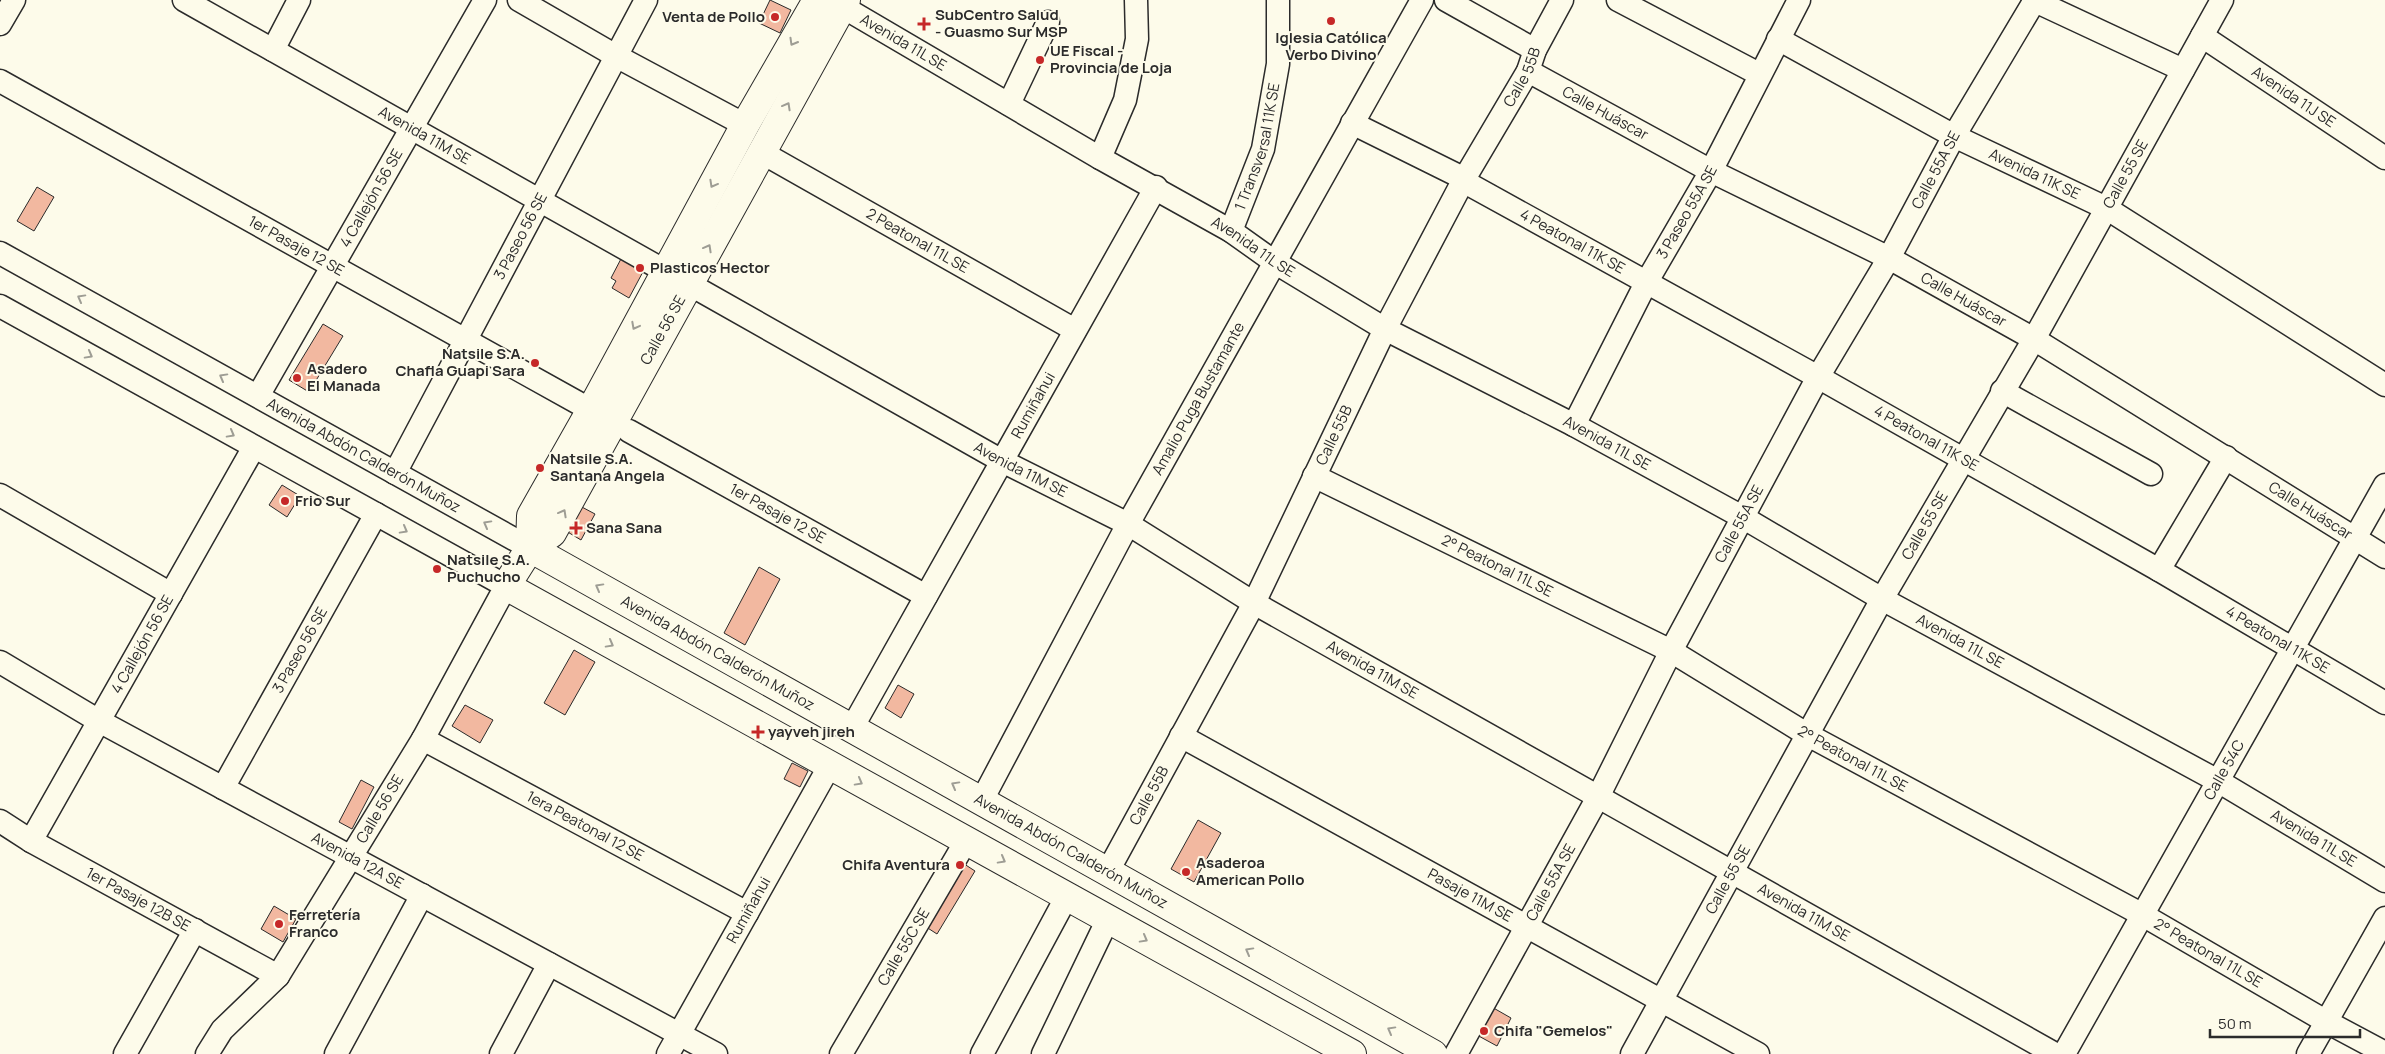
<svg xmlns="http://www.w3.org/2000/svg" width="2385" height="1054" viewBox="0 0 2385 1054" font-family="Manrope,sans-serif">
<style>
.building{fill:#f2b8a0;stroke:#2b2b2b}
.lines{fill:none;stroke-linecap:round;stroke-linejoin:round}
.minor-casing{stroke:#2b2b2b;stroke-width:25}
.major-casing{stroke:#2b2b2b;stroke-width:30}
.minor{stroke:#fdfbea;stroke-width:22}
.major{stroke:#fdfbea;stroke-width:28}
.oneway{stroke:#9e9d94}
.poi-dot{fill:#c62828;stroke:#fdfbea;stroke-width:2}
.labels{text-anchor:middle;stroke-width:4;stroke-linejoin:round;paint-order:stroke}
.poi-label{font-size:15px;font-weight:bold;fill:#2b2b2b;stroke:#fdfbea;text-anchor:start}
.street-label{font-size:15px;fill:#2b2b2b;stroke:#fdfbea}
</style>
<rect width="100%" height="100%" fill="#fdfbea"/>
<!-- building -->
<g class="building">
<polygon points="770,0 791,10 780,33 759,23"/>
<polygon points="37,187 54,197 34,231 17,221"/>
<polygon points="623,255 645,268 629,298 612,288 616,281 611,278"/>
<polygon points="323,324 343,336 309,392 289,380"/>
<polygon points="282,485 300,496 287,517 269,505"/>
<polygon points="580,506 595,514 581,540 566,531"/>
<polygon points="759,567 780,579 745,645 724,633"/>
<polygon points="574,650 595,662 565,715 544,703"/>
<polygon points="898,685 914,694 901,718 885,708"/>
<polygon points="465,705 493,720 480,743 452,726"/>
<polygon points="792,763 808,771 800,787 784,779"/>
<polygon points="361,780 374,787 352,829 339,822"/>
<polygon points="1198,820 1221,833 1194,882 1171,869"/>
<polygon points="958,860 975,871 937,934 920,923"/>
<polygon points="274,906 296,919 283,942 261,929"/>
<polygon points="1490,1006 1511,1018 1497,1046 1475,1034"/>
</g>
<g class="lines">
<defs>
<g id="minor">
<path id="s1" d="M184 0 665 271"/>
<polyline points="519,0 616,56 745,125"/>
<path id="s2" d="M831 0 1100 158 1231 231 1276 263 1385 329 1574 425 1744 518 1882 599 2218 781 2385 881"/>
<polyline points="1446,0 1535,50"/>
<polyline points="1618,0 1759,74"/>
<polyline points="2033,0 2183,70"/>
<polyline points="0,24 14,0"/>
<path id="s3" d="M2202 36 2385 158"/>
<path id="s4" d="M1778 39 1954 136 2106 208 2385 385"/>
<polyline points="273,50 299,0"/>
<path id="s5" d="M1528 71 1711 171 1889 258 2034 339 2385 557"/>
<path id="s6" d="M0 81 591 410"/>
<polyline points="1009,104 1048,22"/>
<polyline points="1352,123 1465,179"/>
<path id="s7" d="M761 152 1075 330"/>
<polyline points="1100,158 1125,100 1137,39 1136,0"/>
<path id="s8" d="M1463 181 1818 377 2159 570 2385 703"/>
<path id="s9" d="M1231 231 1263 149 1278 64V0"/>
<path id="s10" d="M0 253 530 548"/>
<path id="s11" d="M689 284 1002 461 1128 524 1254 603 2055 1054"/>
<polyline points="0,306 506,586 423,739 278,976 222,1030 207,1054"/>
<polyline points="2002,391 2151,474"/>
<path id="s12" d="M258 396 485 0"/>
<path id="s13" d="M1574 425 1646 283 1711 171 1799 0"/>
<path id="s14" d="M629 431 926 596"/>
<path id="s15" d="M395 473 646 0"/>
<path id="s16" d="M1314 476 1671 651 1808 735 2141 914 2327 1022 2385 1053"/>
<polyline points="0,495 171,594"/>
<polyline points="2159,570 2226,457"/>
<path id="s17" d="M0 662 99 721 716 1054"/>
<path id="s18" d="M852 728 1156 187"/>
<path id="s19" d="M1181 736 1758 1054"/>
<path id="s20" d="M423 739 747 913"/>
<path id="s21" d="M223 788 376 514"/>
<path id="s22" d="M982 800 1128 524 1422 0"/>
<path id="s23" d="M0 821 31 841 278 976"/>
<path id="s24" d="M31 841 254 447"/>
<path id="s25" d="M1108 871 1254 603 1385 329 1463 181 1528 71 1535 50 1562 0"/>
<polyline points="125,1054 195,930"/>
<polyline points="336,1054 422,895"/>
<polyline points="501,1054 549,964"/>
<path id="s26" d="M668 1054 830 765"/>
<path id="s27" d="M841 1054 966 841"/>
<polyline points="982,1054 1067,896"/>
<polyline points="1043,1054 1108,919"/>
<path id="s28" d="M1456 1054 1598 797 1671 651 1818 377 1889 258 1954 136 2035 0"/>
<path id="s29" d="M1632 1054 1882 599 2034 339 2222 0"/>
<path id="s30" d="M2064 1054 2385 485"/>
<polyline points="2308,1054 2385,918"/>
</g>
<g id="major">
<polyline points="846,0 552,533 530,548 506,586 1352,1054"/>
<path id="s31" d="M530 548 1433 1054"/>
<polyline points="530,548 531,516 591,410 745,125 817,0"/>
</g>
</defs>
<!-- minor casing -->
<use href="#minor" class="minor-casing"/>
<!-- major casing -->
<use href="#major" class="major-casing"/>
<!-- minor -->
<use href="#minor" class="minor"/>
<!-- major -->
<use href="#major" class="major"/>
</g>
<!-- one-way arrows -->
<defs><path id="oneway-chevron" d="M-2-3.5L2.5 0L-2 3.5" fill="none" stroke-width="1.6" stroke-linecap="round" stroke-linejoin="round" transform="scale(1.25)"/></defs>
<g class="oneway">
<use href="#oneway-chevron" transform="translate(793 42) rotate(120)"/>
<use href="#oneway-chevron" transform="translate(787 106) rotate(-61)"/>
<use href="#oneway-chevron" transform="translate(713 184) rotate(119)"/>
<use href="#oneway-chevron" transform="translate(708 248) rotate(-61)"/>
<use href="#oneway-chevron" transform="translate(81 298) rotate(-151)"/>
<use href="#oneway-chevron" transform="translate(635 326) rotate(118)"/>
<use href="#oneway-chevron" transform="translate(89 355) rotate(29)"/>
<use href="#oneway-chevron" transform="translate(223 377) rotate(-151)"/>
<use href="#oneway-chevron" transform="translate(231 434) rotate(29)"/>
<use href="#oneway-chevron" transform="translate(563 513) rotate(-61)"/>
<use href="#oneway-chevron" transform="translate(487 524) rotate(-151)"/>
<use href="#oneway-chevron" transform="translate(404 530) rotate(29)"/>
<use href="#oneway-chevron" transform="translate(599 587) rotate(-151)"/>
<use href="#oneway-chevron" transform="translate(610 644) rotate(29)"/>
<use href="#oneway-chevron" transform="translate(859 782) rotate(29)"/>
<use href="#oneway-chevron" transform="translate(955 785) rotate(-151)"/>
<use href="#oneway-chevron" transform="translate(1002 860) rotate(29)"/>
<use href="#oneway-chevron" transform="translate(1144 939) rotate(29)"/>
<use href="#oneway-chevron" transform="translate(1249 951) rotate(-151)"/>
<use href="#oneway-chevron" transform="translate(1391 1030) rotate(-151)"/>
</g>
<!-- markers -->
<g class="poi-dot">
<circle cx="775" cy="17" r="5"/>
<circle cx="1331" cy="21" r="5"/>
<path d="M921.5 16.5h5v5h5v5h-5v5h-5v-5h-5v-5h5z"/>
<circle cx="1040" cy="60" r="5"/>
<circle cx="640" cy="268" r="5"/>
<circle cx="535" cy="363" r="5"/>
<circle cx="297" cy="378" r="5"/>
<circle cx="540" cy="468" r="5"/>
<circle cx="285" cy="501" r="5"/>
<path d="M573.5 520.5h5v5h5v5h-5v5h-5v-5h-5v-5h5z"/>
<circle cx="437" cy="569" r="5"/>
<path d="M755.5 724.5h5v5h5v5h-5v5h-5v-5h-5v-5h5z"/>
<circle cx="960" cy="865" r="5"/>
<circle cx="1186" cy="872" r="5"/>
<circle cx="279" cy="924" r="5"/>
<circle cx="1484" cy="1031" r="5"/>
</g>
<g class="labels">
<!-- poi labels -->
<g class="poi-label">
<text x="935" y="20">SubCentro Salud<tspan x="935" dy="17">- Guasmo Sur MSP</tspan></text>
<text x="765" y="22" text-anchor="end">Venta de Pollo</text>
<text x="1331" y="43" text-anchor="middle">Iglesia Católica<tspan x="1331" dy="17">Verbo Divino</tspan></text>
<text x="1050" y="56">UE Fiscal -<tspan x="1050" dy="17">Provincia de Loja</tspan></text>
<text x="650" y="273">Plasticos Hector</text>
<text x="525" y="359" text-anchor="end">Natsile S.A.<tspan x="525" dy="17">Chafla Guapi Sara</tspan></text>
<text x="307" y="374">Asadero<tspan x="307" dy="17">El Manada</tspan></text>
<text x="550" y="464">Natsile S.A.<tspan x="550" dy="17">Santana Angela</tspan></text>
<text x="295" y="506">Frio Sur</text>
<text x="586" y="533">Sana Sana</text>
<text x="447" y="565">Natsile S.A.<tspan x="447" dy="17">Puchucho</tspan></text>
<text x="768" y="737">yayveh jireh</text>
<text x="1196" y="868">Asaderoa<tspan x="1196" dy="17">American Pollo</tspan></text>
<text x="950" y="870" text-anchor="end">Chifa Aventura</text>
<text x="289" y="920">Ferretería<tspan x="289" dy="17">Franco</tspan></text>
<text x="1494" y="1036">Chifa "Gemelos"</text>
</g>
<!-- street labels -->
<g class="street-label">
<text dy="5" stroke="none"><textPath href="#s2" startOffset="84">Avenida 11L SE</textPath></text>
<text dy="5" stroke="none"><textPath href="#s25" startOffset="896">Calle 55B</textPath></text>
<text dy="5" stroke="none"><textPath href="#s3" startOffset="110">Avenida 11J SE</textPath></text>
<text dy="5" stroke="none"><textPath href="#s5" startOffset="88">Calle Huáscar</textPath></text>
<text dy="5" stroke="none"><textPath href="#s1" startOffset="276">Avenida 11M SE</textPath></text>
<text dy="5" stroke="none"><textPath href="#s9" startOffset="89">1 Transversal 11K SE</textPath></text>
<text dy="5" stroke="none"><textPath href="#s28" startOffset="1006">Calle 55A SE</textPath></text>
<text dy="5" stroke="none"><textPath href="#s4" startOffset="290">Avenida 11K SE</textPath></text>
<text dy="5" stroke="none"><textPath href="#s29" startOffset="1009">Calle 55 SE</textPath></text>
<text dy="5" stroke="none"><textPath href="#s12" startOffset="228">4 Callejón 56 SE</textPath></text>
<text dy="5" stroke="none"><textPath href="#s13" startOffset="241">3 Paseo 55A SE</textPath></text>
<text dy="5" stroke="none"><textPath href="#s15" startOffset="268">3 Paseo 56 SE</textPath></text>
<text dy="5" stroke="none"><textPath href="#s7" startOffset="180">2 Peatonal 11L SE</textPath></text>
<text dy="5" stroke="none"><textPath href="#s8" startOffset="125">4 Peatonal 11K SE</textPath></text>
<text dy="5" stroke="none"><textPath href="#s6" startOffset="339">1er Pasaje 12 SE</textPath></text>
<text dy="5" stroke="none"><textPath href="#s2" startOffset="489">Avenida 11L SE</textPath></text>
<text dy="5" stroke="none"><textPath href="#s5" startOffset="492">Calle Huáscar</textPath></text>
<text transform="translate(663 330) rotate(-61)" y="5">Calle 56 SE</text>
<text dy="5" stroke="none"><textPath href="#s22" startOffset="456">Amalio Puga Bustamante</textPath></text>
<text dy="5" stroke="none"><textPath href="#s18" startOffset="370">Rumiñahui</textPath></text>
<text dy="5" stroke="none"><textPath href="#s25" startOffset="491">Calle 55B</textPath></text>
<text dy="5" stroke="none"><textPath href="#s8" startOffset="530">4 Peatonal 11K SE</textPath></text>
<text dy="5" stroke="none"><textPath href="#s2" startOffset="894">Avenida 11L SE</textPath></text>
<text dy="5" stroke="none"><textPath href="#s10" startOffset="416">Avenida Abdón Calderón Muñoz</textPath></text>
<text dy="5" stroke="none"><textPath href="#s11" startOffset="380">Avenida 11M SE</textPath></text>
<text dy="5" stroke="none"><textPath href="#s5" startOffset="898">Calle Huáscar</textPath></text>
<text dy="5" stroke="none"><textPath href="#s14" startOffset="170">1er Pasaje 12 SE</textPath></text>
<text dy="5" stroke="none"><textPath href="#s28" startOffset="601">Calle 55A SE</textPath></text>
<text dy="5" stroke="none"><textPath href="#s29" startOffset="604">Calle 55 SE</textPath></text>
<text dy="5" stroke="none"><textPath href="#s16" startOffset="204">2° Peatonal 11L SE</textPath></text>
<text dy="5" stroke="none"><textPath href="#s8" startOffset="935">4 Peatonal 11K SE</textPath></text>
<text dy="5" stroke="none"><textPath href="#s2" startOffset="1299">Avenida 11L SE</textPath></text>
<text dy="5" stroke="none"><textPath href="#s24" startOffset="226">4 Callejón 56 SE</textPath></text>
<text dy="5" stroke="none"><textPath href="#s21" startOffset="158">3 Paseo 56 SE</textPath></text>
<text dy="5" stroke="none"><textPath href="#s31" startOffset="215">Avenida Abdón Calderón Muñoz</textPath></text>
<text dy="5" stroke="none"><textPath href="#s11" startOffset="785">Avenida 11M SE</textPath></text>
<text dy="5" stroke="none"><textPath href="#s16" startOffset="609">2° Peatonal 11L SE</textPath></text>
<text dy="5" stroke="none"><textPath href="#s30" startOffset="326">Calle 54C</textPath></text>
<text dy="5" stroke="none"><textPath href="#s25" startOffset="86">Calle 55B</textPath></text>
<text transform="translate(380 809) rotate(-59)" y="5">Calle 56 SE</text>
<text dy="5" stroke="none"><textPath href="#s20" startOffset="184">1era Peatonal 12 SE</textPath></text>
<text dy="5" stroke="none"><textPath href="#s2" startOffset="1704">Avenida 11L SE</textPath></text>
<text dy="5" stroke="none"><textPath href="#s31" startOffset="620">Avenida Abdón Calderón Muñoz</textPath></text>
<text dy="5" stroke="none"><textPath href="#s17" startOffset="409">Avenida 12A SE</textPath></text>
<text dy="5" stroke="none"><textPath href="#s29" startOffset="199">Calle 55 SE</textPath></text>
<text dy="5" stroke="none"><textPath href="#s28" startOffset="196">Calle 55A SE</textPath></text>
<text dy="5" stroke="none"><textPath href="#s19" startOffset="330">Pasaje 11M SE</textPath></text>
<text dy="5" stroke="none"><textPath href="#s23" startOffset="159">1er Pasaje 12B SE</textPath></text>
<text dy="5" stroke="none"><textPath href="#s26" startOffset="165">Rumiñahui</textPath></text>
<text dy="5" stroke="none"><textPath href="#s11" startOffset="1280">Avenida 11M SE</textPath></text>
<text dy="5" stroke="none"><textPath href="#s27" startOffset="124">Calle 55C SE</textPath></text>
<text dy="5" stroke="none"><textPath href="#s16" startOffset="1014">2° Peatonal 11L SE</textPath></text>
</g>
</g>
<!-- scale -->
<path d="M2210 1029v8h150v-8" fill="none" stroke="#2b2b2b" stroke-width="2.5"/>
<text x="2218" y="1029" font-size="15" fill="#2b2b2b" stroke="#fdfbea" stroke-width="4" paint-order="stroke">50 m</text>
</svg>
